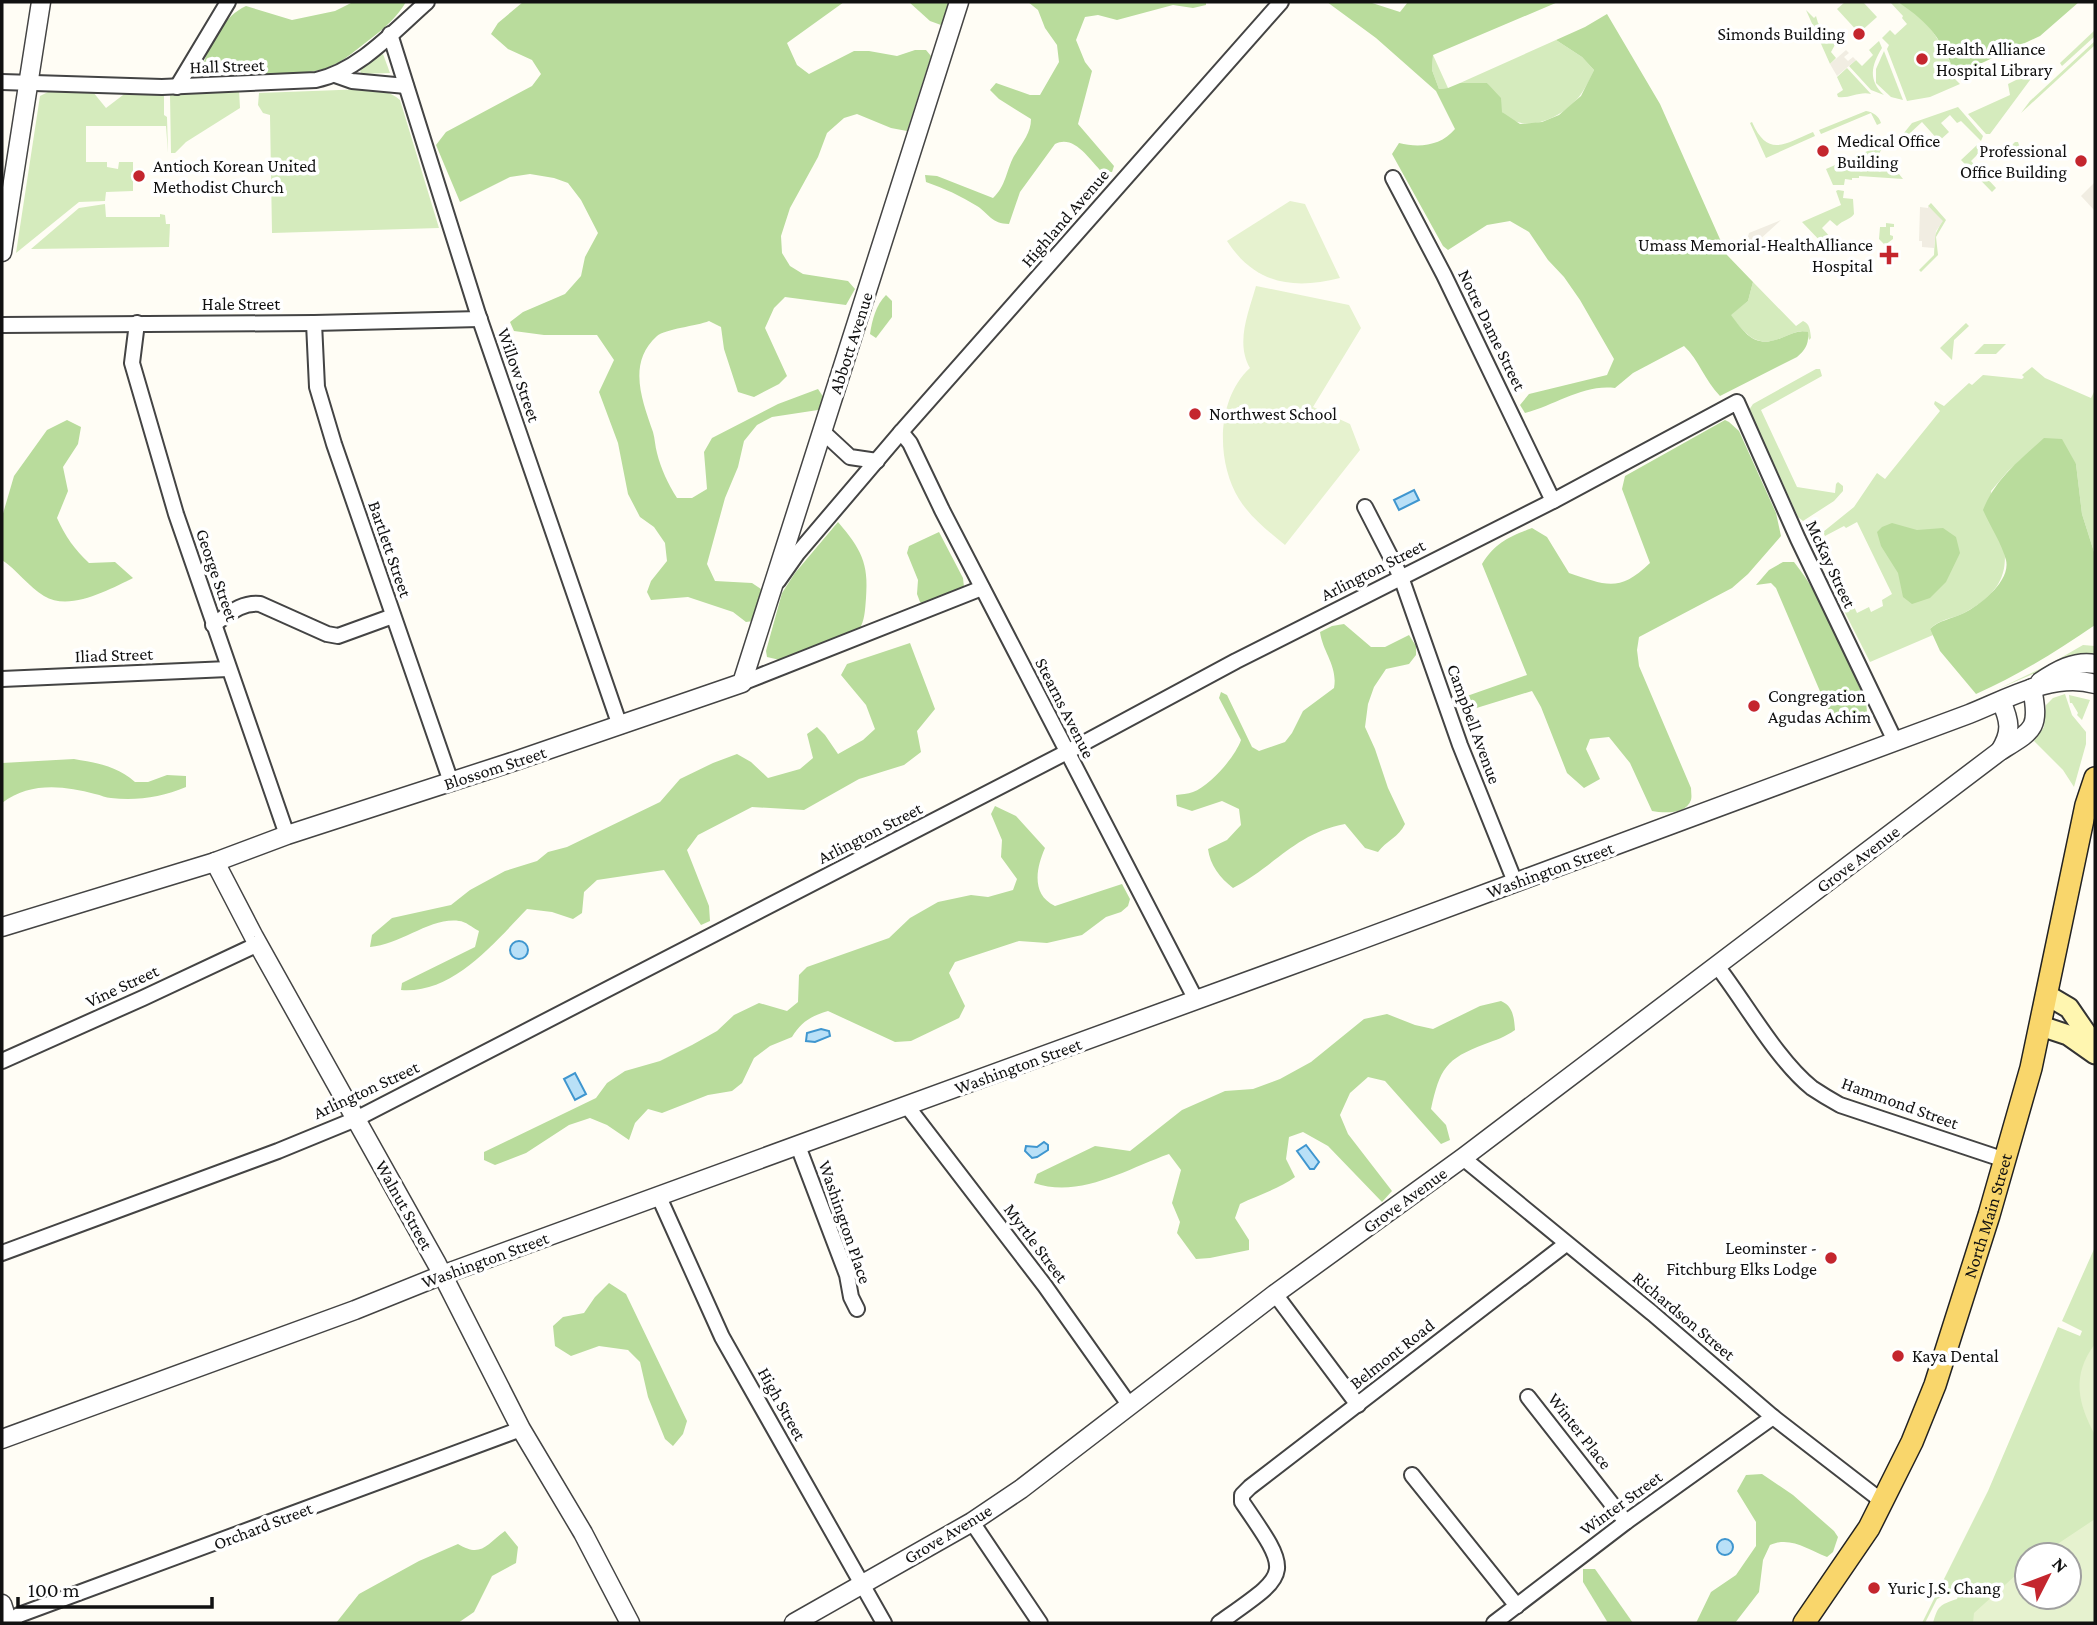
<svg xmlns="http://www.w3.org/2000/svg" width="2097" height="1625" viewBox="0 0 2097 1625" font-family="'Crimson Pro',serif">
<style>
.green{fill:#d5ebbd;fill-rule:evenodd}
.forest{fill:#b9dc9c}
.pitch{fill:#e6f2cf}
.plaza{fill:#f1ede2}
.water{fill:#b9e0f7;stroke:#3f96cf;stroke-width:2}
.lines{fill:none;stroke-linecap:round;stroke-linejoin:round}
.minor-casing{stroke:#444;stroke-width:18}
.tertiary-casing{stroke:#444;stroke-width:21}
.secondary-casing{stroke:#333;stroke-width:23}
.primary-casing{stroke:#222;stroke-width:24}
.minor{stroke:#fff;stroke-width:14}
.tertiary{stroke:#fff;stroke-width:18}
.secondary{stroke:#fff6b0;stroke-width:19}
.primary{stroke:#f9d66b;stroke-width:21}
.poi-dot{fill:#c4262e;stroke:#fff;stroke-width:2.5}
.labels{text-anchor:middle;stroke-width:7;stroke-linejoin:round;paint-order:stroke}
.poi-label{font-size:18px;fill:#111;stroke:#fff;text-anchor:start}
.street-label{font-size:18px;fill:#111;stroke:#fff}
</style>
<rect width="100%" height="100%" fill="#fffdf5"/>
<!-- green -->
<g class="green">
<polygon points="1845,2 1863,2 1877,17 1859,33 1837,9"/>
<path d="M1890 2C1922 2 1945 50 1956 75L1954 78 1960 84 1930 97 1907 101 1887 49 1889 45 1882 38 1890 30 1895 35 1907 24 1902 18 1903 16Z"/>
<polygon points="1806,10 1814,18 1816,16 1818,23 1836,43 1831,52 1836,58 1830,64"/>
<polygon points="2095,30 2095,36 2062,66 2060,63"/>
<path d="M1556 40 1582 57 1594 70C1590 78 1586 87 1581 94 1565 117 1524 137 1502 112 1495 105 1491 92 1487 83H1460Z"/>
<path d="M1879 41 1882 48C1871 66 1868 80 1884 95L1871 90 1849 66 1856 60 1862 66 1873 55 1869 50Z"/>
<polygon points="2095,41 2095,45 2021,113 2030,101"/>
<polygon points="1884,51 1903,100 1891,97 1876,83 1876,69"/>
<polygon points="383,54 390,73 361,74 360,69 378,56"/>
<polygon points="1433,55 1448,88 1439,89 1432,70"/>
<path d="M1847 68 1871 94C1859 91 1849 99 1838 97L1837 94 1843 90 1837 77Z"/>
<polygon points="2026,75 2031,77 2030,80 1990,134 1986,134 1968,114 2010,95 2008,84"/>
<path d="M366 89C379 90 390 91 400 100L439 228 272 233 270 115 263 113 258 105 259 93Z"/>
<polygon points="180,90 239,90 240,108 186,142 175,153 171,153 170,95 180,95"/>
<polygon points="161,91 161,95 164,96 164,115 167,117 168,153 166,126 86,126 86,162 107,162 107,167 118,169 119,162 113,162 133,162 133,191 106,192 105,201 79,202 16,253 40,96 48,92 93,92 106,108 127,92"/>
<polygon points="1958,107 1983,136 1981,141 1961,121 1957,123 1950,115 1941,123 1949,132 1939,141 1922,122 1897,145 1895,144 1912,123"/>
<path d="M1866 111C1873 112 1879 116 1881 123L1877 125 1871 113 1821 134 1819 130Z"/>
<path d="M1752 122C1768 158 1784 144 1813 132L1815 136 1766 158 1750 123Z"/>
<polygon points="2015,142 2018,142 2020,148 2018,154 2010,159 2003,159 2002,155"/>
<polygon points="1884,144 1878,156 1883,162 1887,159 1903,179 1859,176 1859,178 1852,178 1852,180 1845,179 1844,185 1833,185 1826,169"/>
<polygon points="1977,145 1982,150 1971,161 1996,188 1992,192 1961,160"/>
<path d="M1838 190 1844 191 1843 198 1853 199 1854 214C1851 219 1843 220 1837 226L1830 220 1822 228 1832 239 1825 246 1802 222 1841 205 1836 191Z"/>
<polygon points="1931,203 1946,220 1936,237 1938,255 1921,272 1919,270 1934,255 1935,235 1942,221 1928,206"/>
<polygon points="105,204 106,217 160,217 160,214 165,215 166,224 170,224 169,247 31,249 79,208"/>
<polygon points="1886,223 1894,224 1894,227 1890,227 1890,235 1893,236 1893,239 1885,245 1879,239 1880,227 1886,227"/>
<path d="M1753 282 1796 326 1803 321C1810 324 1810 330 1811 338L1809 340 1807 332C1799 330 1794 333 1786 336 1757 349 1748 337 1730 315L1748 301Z"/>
<polygon points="1966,323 1969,326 1954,340 1952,360 1940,348"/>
<polygon points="1984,344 2006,344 1996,354 1974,354"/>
<path d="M2032 367 2045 378 2091 398 2095 390V555L2082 514 2076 464 2044 439 2008 471 1991 491C2003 544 2025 581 1964 613 1952 619 1939 619 1930 629L1933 635 1870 662 1831 585 1841 579 1857 613 1869 607 1871 612 1883 606 1882 600 1892 594 1857 522 1846 528 1844 526 1825 536 1823 532 1854 507 1877 473 1885 479 1940 411 1934 404 1935 401 1944 406 1969 383 1972 385 1983 375 2022 379 2024 377 2022 375Z"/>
<polygon points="1816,369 1820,369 1822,376 1761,410 1797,487 1835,493 1836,484 1838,482 1843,486 1843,491 1834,501 1803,521 1798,517 1749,410 1753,404"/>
<path d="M1820 534 1835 565 1822 568C1818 557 1810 545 1820 534Z"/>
<polygon points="2083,645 2095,646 2095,659 2061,662 1998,689 2050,664"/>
<polygon points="2065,694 2072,715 2086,732 2086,744 2074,787 2063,770 2034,741 2044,727 2046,705 2053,698"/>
<polygon points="2069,695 2090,700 2082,720 2077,715 2078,713 2072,703 2070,703"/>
<path d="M2095 1247V1623H1933C1938 1606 1939 1605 1957 1599L1961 1589 1937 1599 1925 1623H1922L1988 1491 2058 1327 2080 1336 2082 1331 2062 1321ZM2027 1555H2069V1597H2027Z"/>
</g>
<!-- forest -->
<g class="forest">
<path d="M353 2H406C397 17 384 29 369 40 356 50 344 61 329 67 304 78 237 73 206 73L203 64C212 41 224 16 246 6L292 20 335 11Z"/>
<path d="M523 2H844L787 43 797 65 809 74 854 51H869L897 56 915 50H926L931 56 907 131 891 128 857 114 844 118 827 133 818 157 790 208 781 236 782 253 790 266 803 274 848 281 855 289 846 305 785 297 774 308 765 328 787 376 779 384 754 397 738 392 724 349 721 327 709 321C697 326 665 329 657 336 627 363 642 400 653 432 655 439 655 446 657 453 661 469 668 484 677 498H692L707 489 704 452 712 438 778 404 818 389 826 401 818 410 772 417 757 425 744 441 738 467 725 498 707 564 715 581 752 583 761 589 753 621 746 622 733 612 688 597 651 600 647 592 651 581 667 561 665 543 654 527 640 517 628 494 618 443 599 392 614 360 597 335H544L514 331 510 322 523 312 565 294 581 276 585 257 598 233 581 200 568 183 554 178 530 174 510 177 460 202 436 145 446 132 532 86 541 74 532 60 508 49 491 34 498 23Z"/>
<polygon points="909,2 951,2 941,25 930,21"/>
<path d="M1028 2H1206V5L1193 8 1173 5 1117 20 1098 15 1085 17 1076 40 1085 62 1092 71 1078 124 1114 166 1112 172H1102C1089 159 1074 134 1055 144L1020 192 1009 224C992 224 988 213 977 206 961 196 944 188 926 182L925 175 937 176 993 198C1006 186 1006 171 1014 156 1021 144 1031 134 1031 119L999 99 990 90 996 83 1030 95H1040L1059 62 1057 45 1045 28 1038 10Z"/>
<path d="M1327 2H1369L1400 12 1408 2H1558L1433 55 1432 70 1439 89 1448 88 1460 83H1487L1501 98 1502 112 1520 124 1542 122 1559 115 1581 96 1594 70 1582 57 1556 40 1585 27 1607 14 1660 104 1727 255 1753 282 1748 301 1731 315C1748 338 1757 349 1786 336 1794 333 1799 330 1808 332 1809 343 1806 350 1797 357L1720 396C1705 381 1699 360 1684 346L1633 373 1615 388C1583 384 1556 405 1525 413L1520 405 1529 394 1607 375 1614 359 1580 300 1564 277 1548 260 1529 232 1510 221 1487 225 1448 250 1443 246 1392 154 1399 143C1419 148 1441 146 1455 129L1436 91 1376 38Z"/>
<path d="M1898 2H2079L2040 36 1956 75C1940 38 1932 25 1898 2Z"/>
<path d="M886 295 892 301V317L876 338 870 334C872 320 876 305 886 295Z"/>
<path d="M67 420 81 427 78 444 63 467 68 491 57 518C65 536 75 550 89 563L115 562 133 578C110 589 70 612 44 596 29 587 17 570 2 560V517L14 476 47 430Z"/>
<path d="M1725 420 1729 422 1739 431 1776 513 1781 536 1748 574 1732 588 1639 637 1637 650 1639 666 1691 788C1691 792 1692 796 1691 800 1686 815 1663 813 1652 811L1630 763 1609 737 1590 739 1586 749 1600 779 1584 788 1567 773 1541 707 1532 691 1470 710 1464 707 1467 696 1527 675 1482 564C1496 542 1509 537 1532 528L1547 537 1569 573C1606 585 1619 593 1650 563L1622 489 1625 476Z"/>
<path d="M2044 438 2062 439 2076 464 2082 514 2095 555V625C2057 651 2019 675 1976 694L1940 651 1930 629C1939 620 1952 619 1964 613 1980 605 2011 581 2006 560 2002 544 1990 526 1983 510 1996 478 2019 461 2044 438Z"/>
<path d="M838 522C861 549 869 563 866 598 865 610 865 620 859 630L780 660 767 657 766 651 782 593 795 573Z"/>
<polygon points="1892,523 1917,530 1943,528 1956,537 1960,553 1946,582 1930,598 1912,604 1903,597 1898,573 1881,546 1877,532 1882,527"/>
<polygon points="939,532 963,578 964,587 925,606 920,602 917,594 918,580 907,553 909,546"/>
<path d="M1783 562H1794C1826 602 1845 655 1866 702L1867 712 1846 726 1836 725 1825 703 1776 588 1771 583 1756 585 1769 570Z"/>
<path d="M1344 624 1371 647H1385L1409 635 1416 646V655L1409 664 1386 669 1374 687 1368 704 1365 727 1375 749 1388 788 1405 824C1399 837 1386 841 1378 852L1365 848 1345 824C1296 833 1275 866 1233 888 1220 878 1210 865 1208 849L1227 840 1241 825 1239 809 1222 801 1192 811 1177 806 1176 795C1181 794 1188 794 1193 792 1210 786 1235 757 1241 740L1219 698 1221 692 1227 695 1252 747 1259 751 1285 742 1292 733 1303 711 1334 688C1338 666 1323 653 1320 632L1332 626Z"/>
<path d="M910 643 935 709 917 731 921 752 904 765 859 779 804 810 752 807 698 835 687 850 709 906 710 921 701 925 664 870 597 880 584 892 582 913 573 919 552 912 527 909C494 943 453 994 401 990L402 983 475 947 479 931C473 928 465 921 459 921 431 917 400 945 370 947L372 935 392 918 451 905 470 890 505 871 537 861 548 852 567 847 660 802 680 779 713 763 737 754 751 762 768 778 800 769 813 758 807 734 817 727 825 735 838 754 863 740 875 729 866 705 841 675 847 664Z"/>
<path d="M74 759C97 763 117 766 135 782H148L167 775 186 776V787C162 797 137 801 111 798 106 798 101 795 95 794 63 785 29 782 2 803V763Z"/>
<path d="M995 806 1016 816 1045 848C1036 868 1031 895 1055 906L1122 884 1130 899 1128 906 1121 912 1106 917 1082 935 1047 943 1019 941 955 962 949 973 965 1006 959 1018 911 1041 895 1042 828 1011C811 1016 801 1022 792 1037L770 1046 754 1058 742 1083 732 1091 708 1095 662 1113 648 1109 635 1123 629 1140 607 1125 590 1118 569 1125 526 1153 495 1165 484 1160V1152L596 1098 607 1083 625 1071 660 1061 692 1045 717 1031 734 1015 759 1003 787 1011 798 1002 799 975 807 967 889 938 910 918 938 902 971 895 988 897 1013 890 1017 879 1001 857 1002 840 991 814Z"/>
<path d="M1501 1001C1513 1006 1514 1017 1515 1030 1505 1037 1496 1040 1485 1044 1445 1059 1440 1069 1431 1109L1446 1125 1450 1140 1441 1144 1385 1081 1368 1077 1350 1093 1340 1115 1348 1134 1392 1191 1382 1202 1328 1146 1303 1132 1289 1137 1286 1159 1295 1177C1279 1189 1258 1195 1240 1204L1235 1218 1249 1240V1250L1210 1258 1196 1259 1177 1233 1180 1222 1172 1203 1181 1170 1169 1154C1126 1169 1080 1199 1034 1183L1037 1174 1095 1146 1130 1151 1182 1110 1225 1091 1253 1089 1280 1079 1311 1062 1364 1019 1387 1014 1415 1025 1433 1029 1480 1006Z"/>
<polygon points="609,1283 626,1294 687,1421 683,1434 673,1446 665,1439 648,1397 640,1362 628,1350 599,1346 571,1356 555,1346 553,1326 563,1317 584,1313 595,1297"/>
<path d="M1762 1474 1793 1495 1834 1531 1838 1537 1833 1552 1827 1557C1808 1550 1791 1536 1770 1545L1763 1560 1759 1592 1735 1623H1696L1711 1592 1736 1575 1756 1546V1522L1737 1491 1746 1475Z"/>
<path d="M505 1531 518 1547 516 1563 492 1576 474 1612 458 1623H336L359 1594 419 1561 458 1544C481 1558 486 1545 505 1531Z"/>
<polygon points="1583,1569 1595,1569 1633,1623 1608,1623 1583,1582"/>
</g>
<!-- pitch -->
<g class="pitch">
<path d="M1290 201 1305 204 1340 278C1293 290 1255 284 1227 241Z"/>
<path d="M1256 286 1349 305 1361 328 1313 407 1350 424 1360 450 1285 545C1268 531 1251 518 1239 499 1216 462 1216 399 1250 368 1235 343 1249 311 1256 286Z"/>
<path d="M2095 1344V1435C2078 1404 2071 1375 2095 1344Z"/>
<polygon points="2095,1519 2095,1623 1973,1623 1974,1613 2027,1565 2027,1597 2069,1597 2069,1555 2041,1555"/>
</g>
<!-- plaza -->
<g class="plaza">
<polygon points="1846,50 1849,53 1844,57 1848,61 1853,57 1856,60 1837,76 1830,64"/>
<polygon points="2095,182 2095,211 2081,196"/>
<polygon points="1928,206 1943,221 1936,231 1934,248 1922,247 1922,241 1919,241 1920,207 1928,208"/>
<polygon points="1781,220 1757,242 1763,249 1761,251 1758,251 1747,240 1749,233"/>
</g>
<!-- water -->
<g class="water">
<polygon points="1414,490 1419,500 1399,510 1394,500"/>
<circle cx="519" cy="950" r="9"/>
<polygon points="821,1029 829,1031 830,1036 815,1042 806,1041 807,1033"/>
<polygon points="575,1073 586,1094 575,1100 564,1079"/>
<polygon points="1044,1142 1048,1145 1048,1150 1037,1157 1032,1158 1025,1151 1026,1146 1037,1147"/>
<polygon points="1306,1145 1319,1162 1314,1169 1310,1169 1297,1151"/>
<circle cx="1725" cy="1547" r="8"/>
</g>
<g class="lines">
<defs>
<g id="minor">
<polyline points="390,34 478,314 620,726"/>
<polyline points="335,75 352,81 406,86"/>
<path d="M2 82 162 87 316 80C359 71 395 30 427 2"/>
<polyline points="177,87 228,2"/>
<polyline points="1393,178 1444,275 1553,501"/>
<polyline points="137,323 132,363 176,514 287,835"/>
<polyline points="314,323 317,387 334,444 451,782"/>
<polyline points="2,325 314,323 480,319"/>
<polyline points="823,432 850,457 877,461"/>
<polyline points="901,432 910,443 942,510 1196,1000"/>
<polyline points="1365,507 1401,577 1460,745 1515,882"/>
<polyline points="778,581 797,554 901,432 1281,2"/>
<path d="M213 625C229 614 241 602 260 604L327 634 338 636 393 616"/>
<polyline points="2,679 228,669"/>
<polyline points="742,683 982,588"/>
<path d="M1717 966C1745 1002 1777 1060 1812 1088 1821 1094 1831 1100 1840 1105L2005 1160"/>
<polyline points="2,1061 143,998 258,944"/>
<polyline points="907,1106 1045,1286 1130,1406"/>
<polyline points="798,1146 847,1275 851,1297 857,1309"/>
<polyline points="1463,1158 1652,1313 1773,1417 1883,1502"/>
<polyline points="659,1197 722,1337 884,1623"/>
<polyline points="2,1253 278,1151 356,1119 1067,752 1236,661 1553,501 1737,402 1798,539 1895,741"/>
<polyline points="1275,1294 1358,1405"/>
<polyline points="1528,1397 1626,1522"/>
<polyline points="1412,1475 1517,1606"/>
<polyline points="972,1522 1040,1623"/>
<polyline points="8,1623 19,1615 521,1429"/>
<path d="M1219 1623C1291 1572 1293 1576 1242 1502V1495L1250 1487 1566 1244"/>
<polyline points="1494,1623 1626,1522 1773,1417"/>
</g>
<g id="tertiary">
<polyline points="2,252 41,2"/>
<path d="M2040 682C2056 671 2075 660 2095 664"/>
<path d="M2000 751C2012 732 2010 721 2001 701"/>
<polyline points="215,862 254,937 437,1264 521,1429 583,1533 630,1623"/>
<polyline points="2,927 215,862 287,835 515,761 742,683 959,2"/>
<path d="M2 1439 355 1310 442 1275 1355 942 1969 714C2007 699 2053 672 2095 684"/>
<polyline points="2,1604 8,1623"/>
<path d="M794 1623 972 1522 1021 1489 1275 1294 1464 1157 2000 751C2034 730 2040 729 2032 688"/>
</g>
<g id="secondary">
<polyline points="2047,995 2069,1008 2095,1046"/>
<polyline points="2041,1026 2068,1035 2095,1054"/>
</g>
<g id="primary">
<path id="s1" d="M1804 1623 1869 1528 1912 1442 1935 1385 1989 1215 2031 1068 2086 805 2095 778"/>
</g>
</defs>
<!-- minor casing -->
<use href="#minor" class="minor-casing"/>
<!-- tertiary casing -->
<use href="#tertiary" class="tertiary-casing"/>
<!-- secondary casing -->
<use href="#secondary" class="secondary-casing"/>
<!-- primary casing -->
<use href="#primary" class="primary-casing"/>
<!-- minor -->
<use href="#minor" class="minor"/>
<!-- tertiary -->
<use href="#tertiary" class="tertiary"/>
<!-- secondary -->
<use href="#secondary" class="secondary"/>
<!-- primary -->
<use href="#primary" class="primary"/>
</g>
<!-- markers -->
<g class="poi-dot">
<circle cx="1859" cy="34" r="7"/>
<circle cx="1922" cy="59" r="7"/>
<circle cx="1823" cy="151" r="7"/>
<circle cx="2081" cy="161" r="7"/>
<circle cx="139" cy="176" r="7"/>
<path d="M1885.5 244.5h7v7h7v7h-7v7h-7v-7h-7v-7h7z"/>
<circle cx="1195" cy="414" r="7"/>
<circle cx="1754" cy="706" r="7"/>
<circle cx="1831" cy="1258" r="7"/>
<circle cx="1898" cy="1356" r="7"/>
<circle cx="1874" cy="1588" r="7"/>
</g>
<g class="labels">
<!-- poi labels -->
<g class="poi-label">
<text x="1845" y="40" text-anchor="end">Simonds Building</text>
<text x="1936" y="55">Health Alliance<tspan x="1936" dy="21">Hospital Library</tspan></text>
<text x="1837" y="147">Medical Office<tspan x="1837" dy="21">Building</tspan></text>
<text x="2067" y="157" text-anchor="end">Professional<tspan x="2067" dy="21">Office Building</tspan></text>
<text x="153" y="172">Antioch Korean United<tspan x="153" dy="21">Methodist Church</tspan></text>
<text x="1873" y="251" text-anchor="end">Umass Memorial-HealthAlliance<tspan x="1873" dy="21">Hospital</tspan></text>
<text x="1209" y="420">Northwest School</text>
<text x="1768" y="702">Congregation<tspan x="1768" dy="21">Agudas Achim</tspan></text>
<text x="1817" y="1254" text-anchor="end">Leominster -<tspan x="1817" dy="21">Fitchburg Elks Lodge</tspan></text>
<text x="1912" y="1362">Kaya Dental</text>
<text x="1888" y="1594">Yuric J.S. Chang</text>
</g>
<!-- street labels -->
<g class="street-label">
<text transform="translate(227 66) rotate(-2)" y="6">Hall Street</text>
<text transform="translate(1065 218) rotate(-49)" y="6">Highland Avenue</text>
<text x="241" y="310">Hale Street</text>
<text transform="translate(1492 330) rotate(64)" y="6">Notre Dame Street</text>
<text transform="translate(851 343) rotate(-72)" y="6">Abbott Avenue</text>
<text transform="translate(519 375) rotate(71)" y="6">Willow Street</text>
<text transform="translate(390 549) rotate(71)" y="6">Bartlett Street</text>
<text transform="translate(1831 564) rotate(65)" y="6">McKay Street</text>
<text transform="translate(1373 570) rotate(-27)" y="6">Arlington Street</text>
<text transform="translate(217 575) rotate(71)" y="6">George Street</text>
<text transform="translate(114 655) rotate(-2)" y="6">Iliad Street</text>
<text transform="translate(1065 708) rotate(63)" y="6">Stearns Avenue</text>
<text transform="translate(1474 724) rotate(70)" y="6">Campbell Avenue</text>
<text transform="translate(495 768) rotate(-18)" y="6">Blossom Street</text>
<text transform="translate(870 833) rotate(-27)" y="6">Arlington Street</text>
<text transform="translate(1858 859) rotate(-37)" y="6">Grove Avenue</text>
<text transform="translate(1550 870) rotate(-20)" y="6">Washington Street</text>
<text transform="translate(122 986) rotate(-25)" y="6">Vine Street</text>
<text transform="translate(1018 1066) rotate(-20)" y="6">Washington Street</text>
<text transform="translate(366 1090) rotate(-25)" y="6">Arlington Street</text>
<text transform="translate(1900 1103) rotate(20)" y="6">Hammond Street</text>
<text transform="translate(1405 1200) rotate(-36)" y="6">Grove Avenue</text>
<text transform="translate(404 1205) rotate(61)" y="6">Walnut Street</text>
<text dy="6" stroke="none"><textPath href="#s1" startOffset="450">North Main Street</textPath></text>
<text transform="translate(845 1222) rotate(71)" y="6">Washington Place</text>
<text transform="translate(1036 1243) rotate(53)" y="6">Myrtle Street</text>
<text transform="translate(485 1260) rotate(-20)" y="6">Washington Street</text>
<text transform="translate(1684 1316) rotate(40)" y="6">Richardson Street</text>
<text transform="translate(1392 1354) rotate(-38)" y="6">Belmont Road</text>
<text transform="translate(782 1404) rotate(61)" y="6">High Street</text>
<text transform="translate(1580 1431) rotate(52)" y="6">Winter Place</text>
<text transform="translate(1621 1503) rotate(-36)" y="6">Winter Street</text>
<text transform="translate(263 1526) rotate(-21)" y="6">Orchard Street</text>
<text transform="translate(948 1534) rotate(-31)" y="6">Grove Avenue</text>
</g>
</g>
<!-- border -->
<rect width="2097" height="1625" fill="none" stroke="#111111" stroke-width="7"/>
<!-- north arrow -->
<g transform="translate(2048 1576) rotate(48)"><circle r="33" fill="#ffffff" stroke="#a0a0a0" stroke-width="2"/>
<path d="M0-5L12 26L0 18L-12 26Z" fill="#c4262e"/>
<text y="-10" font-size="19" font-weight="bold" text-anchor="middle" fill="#111111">N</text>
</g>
<!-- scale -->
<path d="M18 1597v10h194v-10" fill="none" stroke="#111111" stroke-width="3.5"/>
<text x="28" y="1597" font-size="21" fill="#111111" stroke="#ffffff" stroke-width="5" paint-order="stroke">100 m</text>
</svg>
